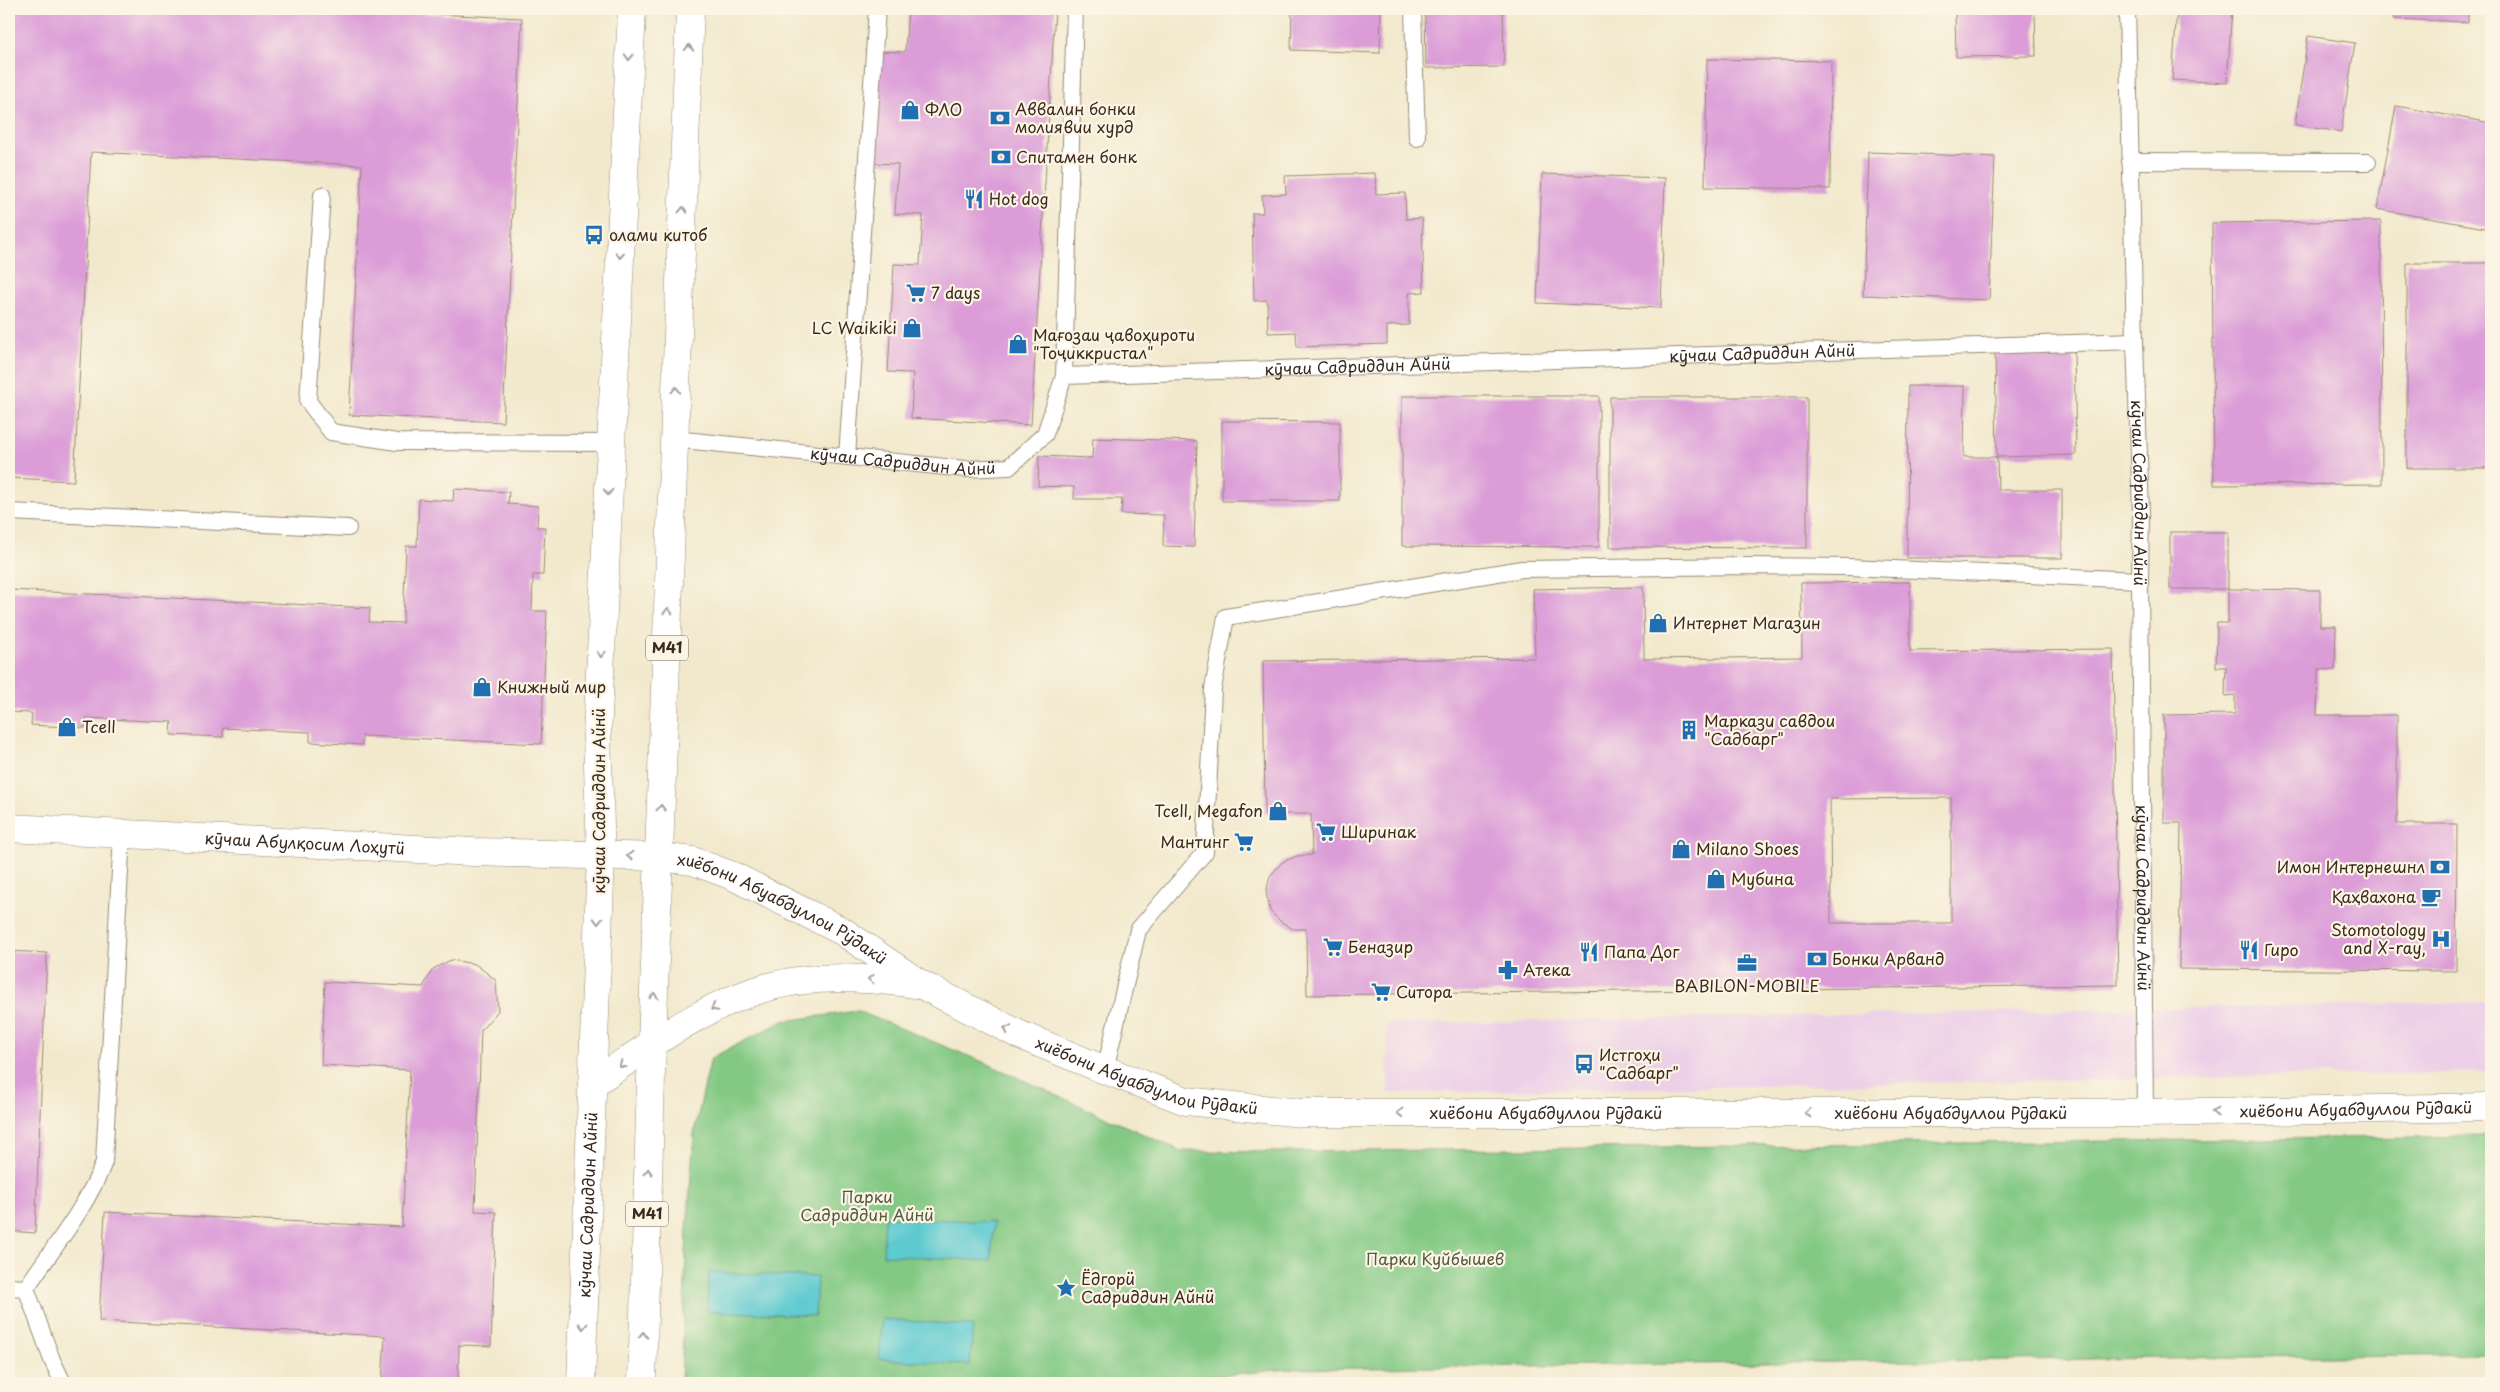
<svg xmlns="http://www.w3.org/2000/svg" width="2500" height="1392" viewBox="0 0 2500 1392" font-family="'Playpen Sans',sans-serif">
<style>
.built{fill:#edd0e8}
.green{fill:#83c984;stroke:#5f7a51}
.water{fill:#5dcad0;stroke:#4c7a77}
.building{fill:#db9cd8;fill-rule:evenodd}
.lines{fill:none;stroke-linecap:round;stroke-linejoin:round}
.service-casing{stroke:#968a76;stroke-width:18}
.minor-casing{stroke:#968a76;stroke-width:29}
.tertiary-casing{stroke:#968a76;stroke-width:29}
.trunk-casing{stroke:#968a76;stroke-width:29}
.service{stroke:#fff;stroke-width:16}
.minor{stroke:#fff;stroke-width:28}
.tertiary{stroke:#fff;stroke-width:28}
.trunk{stroke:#fff;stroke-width:28}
.oneway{stroke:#a79f9a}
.labels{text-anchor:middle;stroke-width:4.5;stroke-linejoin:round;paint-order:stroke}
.shield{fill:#fcf5e5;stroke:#75675a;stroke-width:1}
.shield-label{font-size:15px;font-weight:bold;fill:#3b2a1e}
.poi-label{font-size:16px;fill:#3b2a1e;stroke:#fcf5e5;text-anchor:start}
.street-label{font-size:16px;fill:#3b2a1e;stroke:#fcf5e5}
.park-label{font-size:16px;fill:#515a3d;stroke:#fcf5e5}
</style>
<rect width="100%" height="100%" fill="#fcf5e5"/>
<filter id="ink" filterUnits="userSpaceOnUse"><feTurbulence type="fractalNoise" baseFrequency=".02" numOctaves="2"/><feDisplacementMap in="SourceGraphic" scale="10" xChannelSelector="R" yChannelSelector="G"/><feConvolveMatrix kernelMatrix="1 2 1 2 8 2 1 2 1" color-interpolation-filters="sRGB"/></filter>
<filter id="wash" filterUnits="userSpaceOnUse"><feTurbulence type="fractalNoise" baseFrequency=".0096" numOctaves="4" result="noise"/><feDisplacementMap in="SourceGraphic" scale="20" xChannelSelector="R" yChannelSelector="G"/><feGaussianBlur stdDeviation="1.12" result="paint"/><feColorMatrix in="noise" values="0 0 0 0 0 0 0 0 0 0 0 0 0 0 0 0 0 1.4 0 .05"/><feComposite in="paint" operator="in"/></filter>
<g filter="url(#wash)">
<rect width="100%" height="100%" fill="#f2e9cd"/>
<!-- built -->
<polygon class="built" points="2491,1002 2491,1072 1388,1093 1387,1024"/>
<!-- green -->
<polygon class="green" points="858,1011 983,1062 1181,1151 1286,1152 2491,1136 2491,1354 1289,1369 1171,1380 1157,1383 681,1383 687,1230 694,1133 711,1058 783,1021"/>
<!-- water -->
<g class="water">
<polygon points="885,1217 994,1222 991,1261 883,1255"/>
<polygon points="709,1272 817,1277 815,1316 707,1311"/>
<polygon points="882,1319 973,1326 970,1365 879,1359"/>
</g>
<g id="blocks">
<!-- building -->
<g class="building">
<polygon points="9,9 323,9 522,18 503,422 349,415 362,165 91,152 74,481 9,478"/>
<polygon points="908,9 1055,9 1031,425 911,418 913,373 888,372 894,264 920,265 923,215 895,214 898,164 872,163 879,51 905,52"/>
<polygon points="1292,9 1381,9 1380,53 1291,50"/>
<polygon points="1425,9 1503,9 1504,67 1426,68"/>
<polygon points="1955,9 2035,9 2036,56 1956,57"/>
<polygon points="2177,9 2232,9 2227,83 2172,80"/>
<polygon points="2393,9 2468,9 2468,22 2393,19"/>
<polygon points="2308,36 2355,43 2341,132 2295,125"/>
<polygon points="1707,59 1831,61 1830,189 1705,187"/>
<polygon points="2396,106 2491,123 2491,229 2377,209"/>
<polygon points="1868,152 1995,157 1989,300 1863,295"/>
<polygon points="1375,173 1376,194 1405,193 1406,219 1422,218 1424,292 1409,293 1409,325 1387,326 1387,344 1297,347 1296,332 1268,333 1267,300 1254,301 1252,213 1263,213 1262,195 1286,194 1285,176"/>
<polygon points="1542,174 1665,178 1661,308 1537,303"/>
<polygon points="2381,221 2382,484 2214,485 2212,223"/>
<rect x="2407" y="263" width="84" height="205"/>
<polygon points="2074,351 2076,455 1997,457 1995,353"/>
<polygon points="1908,386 1965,386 1964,457 1997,457 1998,490 2062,490 2062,558 1907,558"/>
<polygon points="1402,396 1599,396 1599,547 1402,546"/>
<polygon points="1610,397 1807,397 1807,548 1610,547"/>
<polygon points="1222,421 1340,422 1340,501 1222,501"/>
<polygon points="1093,438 1197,441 1194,547 1163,546 1164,515 1121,514 1122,499 1074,499 1074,487 1038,486 1039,456 1092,458"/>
<polygon points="454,489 509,492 508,504 538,506 537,527 545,527 543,575 533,575 532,611 547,611 541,744 362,736 362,745 310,742 310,732 223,728 223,737 171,735 172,722 86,718 85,728 31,725 32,713 9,712 9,590 370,608 369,622 403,623 406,546 417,546 419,499 453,501"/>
<rect x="2170" y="532" width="58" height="57"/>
<path d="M1910 582V651L2113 649 2118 985 1307 995 1306 929H1293L1280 921 1270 911 1266 893 1270 876 1282 862 1297 856 1312 855 1311 814H1265L1263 661 1535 658 1533 589 1643 587 1644 659 1802 657 1801 583ZM1951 798V923H1831L1830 799Z"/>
<polygon points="2228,589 2320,590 2320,626 2336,626 2335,670 2318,669 2317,715 2397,715 2397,824 2457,824 2456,971 2179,969 2181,823 2164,823 2164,715 2235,714 2235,695 2225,696 2226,667 2216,667 2217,623 2228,623"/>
<polygon points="9,951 47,953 35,1233 9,1231"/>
<polygon points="451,960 475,964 496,980 498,1011 481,1030 475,1211 496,1212 491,1346 459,1345 458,1383 382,1383 385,1336 99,1321 105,1212 402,1227 410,1070 321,1065 325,982 423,987 433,969"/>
</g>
</g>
</g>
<g filter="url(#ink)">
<use href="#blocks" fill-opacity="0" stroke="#968a76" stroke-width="1"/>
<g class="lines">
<defs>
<g id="service">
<polyline points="1413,9 1417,138"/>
<polyline points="2127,9 2135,341"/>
<polyline points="2130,161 2368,162"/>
<polyline points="322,195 308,401 331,432 397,442 610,443"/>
<polyline points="1064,376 1075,9"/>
<path id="s1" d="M674 439 965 469 1009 467 1045 434 1064 376 2135 341 2141 513 2140 580 2145 1113"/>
<polyline points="847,457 877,9"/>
<polyline points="9,512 348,528"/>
<polyline points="1105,1070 1138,930 1205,852 1213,689 1226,617 1522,569 1748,566 1849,567 2140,580"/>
<polyline points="9,1287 26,1288"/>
<path d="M63 1383 52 1360 26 1288C53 1248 87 1207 104 1162L122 834"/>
</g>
<g id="minor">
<path id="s2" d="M660 857 693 861 733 876 842 931 920 984 1020 1035 1105 1070 1186 1101 1302 1113H2145L2491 1107"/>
<path d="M592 1084C648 1047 706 1003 772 986 817 974 870 978 916 984"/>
</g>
<g id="tertiary">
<path id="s3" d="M9 828 474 852 660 857"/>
</g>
<g id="trunk">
<path id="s4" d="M581 1383 601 855 597 736 632 9"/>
<polyline points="642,1383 652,1045 690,9"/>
</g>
</defs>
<!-- service casing -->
<use href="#service" class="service-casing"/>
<!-- minor casing -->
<use href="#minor" class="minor-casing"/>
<!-- tertiary casing -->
<use href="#tertiary" class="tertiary-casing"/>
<!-- trunk casing -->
<use href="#trunk" class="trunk-casing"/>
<!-- service -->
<use href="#service" class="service"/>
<!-- minor -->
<use href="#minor" class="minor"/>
<!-- tertiary -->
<use href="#tertiary" class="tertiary"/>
<!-- trunk -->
<use href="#trunk" class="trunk"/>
</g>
<!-- one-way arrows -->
<defs><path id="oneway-chevron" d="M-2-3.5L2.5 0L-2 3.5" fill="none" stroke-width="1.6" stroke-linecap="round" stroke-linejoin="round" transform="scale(1.25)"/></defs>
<g class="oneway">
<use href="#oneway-chevron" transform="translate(689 48) rotate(-88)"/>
<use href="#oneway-chevron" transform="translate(629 57) rotate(93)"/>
<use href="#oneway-chevron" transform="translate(683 210) rotate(-88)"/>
<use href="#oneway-chevron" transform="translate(620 255) rotate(93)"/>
<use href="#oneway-chevron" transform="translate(676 390) rotate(-88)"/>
<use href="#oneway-chevron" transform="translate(608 492) rotate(93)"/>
<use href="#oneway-chevron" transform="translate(668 611) rotate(-88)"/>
<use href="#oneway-chevron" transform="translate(601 654) rotate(93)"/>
<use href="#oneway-chevron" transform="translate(661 808) rotate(-88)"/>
<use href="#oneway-chevron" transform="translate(630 856) rotate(-178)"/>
<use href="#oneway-chevron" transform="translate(598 921) rotate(92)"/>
<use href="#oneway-chevron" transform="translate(871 979) rotate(-177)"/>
<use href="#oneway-chevron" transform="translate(654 996) rotate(-88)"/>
<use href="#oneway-chevron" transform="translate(714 1008) rotate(153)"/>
<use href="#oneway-chevron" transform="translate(1007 1029) rotate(-153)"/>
<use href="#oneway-chevron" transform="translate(622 1065) rotate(146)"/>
<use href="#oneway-chevron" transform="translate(2215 1112) rotate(179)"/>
<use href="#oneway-chevron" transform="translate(1400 1113) rotate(-180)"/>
<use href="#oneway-chevron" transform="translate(1808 1113) rotate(-180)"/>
<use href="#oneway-chevron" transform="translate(648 1172) rotate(-88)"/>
<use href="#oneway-chevron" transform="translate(583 1326) rotate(92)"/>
<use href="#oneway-chevron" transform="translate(643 1335) rotate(-88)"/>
</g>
</g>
<!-- icons -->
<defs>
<symbol id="shop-bare" viewBox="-9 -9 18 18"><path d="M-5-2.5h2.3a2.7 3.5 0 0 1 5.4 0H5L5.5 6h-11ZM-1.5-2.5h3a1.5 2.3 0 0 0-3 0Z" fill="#1f6fb2" stroke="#fcf5e5" stroke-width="2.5" paint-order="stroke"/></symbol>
<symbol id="bank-bare" viewBox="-9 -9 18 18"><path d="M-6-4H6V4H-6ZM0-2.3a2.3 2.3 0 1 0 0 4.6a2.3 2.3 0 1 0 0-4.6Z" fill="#1f6fb2" stroke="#fcf5e5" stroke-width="2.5" paint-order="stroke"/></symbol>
<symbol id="restaurant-bare" viewBox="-9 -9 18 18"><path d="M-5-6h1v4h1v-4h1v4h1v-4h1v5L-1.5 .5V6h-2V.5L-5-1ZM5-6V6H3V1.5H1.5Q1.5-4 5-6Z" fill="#1f6fb2" stroke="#fcf5e5" stroke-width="2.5" paint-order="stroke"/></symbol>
<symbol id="bus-bare" viewBox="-9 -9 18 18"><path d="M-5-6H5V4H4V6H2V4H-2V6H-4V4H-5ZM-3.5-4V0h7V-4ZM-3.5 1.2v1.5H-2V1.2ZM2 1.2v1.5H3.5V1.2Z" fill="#1f6fb2" stroke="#fcf5e5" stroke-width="2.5" paint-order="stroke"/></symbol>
<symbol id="supermarket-bare" viewBox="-9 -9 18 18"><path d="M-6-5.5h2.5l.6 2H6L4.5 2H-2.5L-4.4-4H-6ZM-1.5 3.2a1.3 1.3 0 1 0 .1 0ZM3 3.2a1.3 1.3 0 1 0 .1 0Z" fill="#1f6fb2" stroke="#fcf5e5" stroke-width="2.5" paint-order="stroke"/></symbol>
<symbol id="building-bare" viewBox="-9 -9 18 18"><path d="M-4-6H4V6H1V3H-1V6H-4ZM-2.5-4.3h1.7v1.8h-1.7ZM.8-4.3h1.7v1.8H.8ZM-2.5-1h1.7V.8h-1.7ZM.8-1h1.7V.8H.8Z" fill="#1f6fb2" stroke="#fcf5e5" stroke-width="2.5" paint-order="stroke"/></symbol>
<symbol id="cafe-bare" viewBox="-9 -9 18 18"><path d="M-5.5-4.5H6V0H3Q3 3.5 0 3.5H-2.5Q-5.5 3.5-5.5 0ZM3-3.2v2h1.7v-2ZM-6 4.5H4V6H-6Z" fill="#1f6fb2" stroke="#fcf5e5" stroke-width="2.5" paint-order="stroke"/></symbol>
<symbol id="hospital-bare" viewBox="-9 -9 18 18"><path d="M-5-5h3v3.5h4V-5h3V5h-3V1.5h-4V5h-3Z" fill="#1f6fb2" stroke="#fcf5e5" stroke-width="2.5" paint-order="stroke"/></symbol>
<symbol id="office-bare" viewBox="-9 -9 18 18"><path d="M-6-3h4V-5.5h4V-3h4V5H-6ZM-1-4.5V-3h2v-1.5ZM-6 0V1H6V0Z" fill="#1f6fb2" stroke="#fcf5e5" stroke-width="2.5" paint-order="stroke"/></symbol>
<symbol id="pharmacy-bare" viewBox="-9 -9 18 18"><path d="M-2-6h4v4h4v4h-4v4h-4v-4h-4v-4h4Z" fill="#1f6fb2" stroke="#fcf5e5" stroke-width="2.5" paint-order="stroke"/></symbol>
<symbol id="sight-bare" viewBox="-9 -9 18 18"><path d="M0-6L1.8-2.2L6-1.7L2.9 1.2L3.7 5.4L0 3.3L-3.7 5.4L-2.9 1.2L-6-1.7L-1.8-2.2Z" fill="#1f6fb2" stroke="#fcf5e5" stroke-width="2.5" paint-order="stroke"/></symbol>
</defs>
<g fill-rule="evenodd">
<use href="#shop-bare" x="896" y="96" width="28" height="28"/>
<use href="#bank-bare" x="986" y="104" width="28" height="28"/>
<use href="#bank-bare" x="987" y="143" width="28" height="28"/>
<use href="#restaurant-bare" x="960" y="185" width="28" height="28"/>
<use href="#bus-bare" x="580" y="221" width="28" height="28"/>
<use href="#supermarket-bare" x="902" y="279" width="28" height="28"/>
<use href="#shop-bare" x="898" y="314" width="28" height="28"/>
<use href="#shop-bare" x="1004" y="330" width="28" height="28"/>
<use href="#shop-bare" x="1644" y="609" width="28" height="28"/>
<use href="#shop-bare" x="468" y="673" width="28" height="28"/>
<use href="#shop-bare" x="53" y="713" width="28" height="28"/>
<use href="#building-bare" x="1675" y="716" width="28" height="28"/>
<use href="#shop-bare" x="1264" y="797" width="28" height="28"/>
<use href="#supermarket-bare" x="1312" y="818" width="28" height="28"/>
<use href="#supermarket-bare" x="1230" y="828" width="28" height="28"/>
<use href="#shop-bare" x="1667" y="835" width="28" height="28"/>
<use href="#bank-bare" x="2426" y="853" width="28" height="28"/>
<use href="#shop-bare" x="1702" y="865" width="28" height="28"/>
<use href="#cafe-bare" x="2417" y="883" width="28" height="28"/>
<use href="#hospital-bare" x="2427" y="925" width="28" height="28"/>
<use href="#supermarket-bare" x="1319" y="933" width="28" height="28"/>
<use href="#restaurant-bare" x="2235" y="936" width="28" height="28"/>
<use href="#restaurant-bare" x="1575" y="938" width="28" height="28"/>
<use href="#bank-bare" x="1803" y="945" width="28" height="28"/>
<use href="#office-bare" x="1733" y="949" width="28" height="28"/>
<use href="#pharmacy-bare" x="1494" y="956" width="28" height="28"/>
<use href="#supermarket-bare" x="1367" y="978" width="28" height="28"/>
<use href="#bus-bare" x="1570" y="1050" width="28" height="28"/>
<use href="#sight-bare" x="1052" y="1274" width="28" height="28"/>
</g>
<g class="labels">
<!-- shield labels -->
<g class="shield">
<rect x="646" y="635.5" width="42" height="25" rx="4"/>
<rect x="626" y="1201.5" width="42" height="25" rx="4"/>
</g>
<g class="shield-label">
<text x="667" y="653">M41</text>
<text x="647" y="1219">M41</text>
</g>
<!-- poi labels -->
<g class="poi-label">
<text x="1015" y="115">Аввалин бонки<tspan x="1015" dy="18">молиявии хурд</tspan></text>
<text x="925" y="116">ФЛО</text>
<text x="1016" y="163">Спитамен бонк</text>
<text x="989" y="205">Hot dog</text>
<text x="609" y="241">олами китоб</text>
<text x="931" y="299">7 days</text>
<text x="897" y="334" text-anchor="end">LC Waikiki</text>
<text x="1033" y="341">Мағозаи ҷавоҳироти<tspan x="1033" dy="18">"Тоҷиккристал"</tspan></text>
<text x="1673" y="629">Интернет Магазин</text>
<text x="497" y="693">Книжный мир</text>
<text x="1704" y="727">Маркази савдои<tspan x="1704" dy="18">"Садбарг"</tspan></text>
<text x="82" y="733">Tcell</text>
<text x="1263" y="817" text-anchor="end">Tcell, Megafon</text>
<text x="1341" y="838">Ширинак</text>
<text x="1229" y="848" text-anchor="end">Мантинг</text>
<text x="1696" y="855">Milano Shoes</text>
<text x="2425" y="873" text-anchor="end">Имон Интернешнл</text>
<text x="1731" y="885">Мубина</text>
<text x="2416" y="903" text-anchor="end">Қаҳвахона</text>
<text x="2426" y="936" text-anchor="end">Stomotology<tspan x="2426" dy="18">and X-ray,</tspan></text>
<text x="1348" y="953">Беназир</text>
<text x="2264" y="956">Гиро</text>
<text x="1604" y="958">Папа Дог</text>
<text x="1832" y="965">Бонки Арванд</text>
<text x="1523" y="976">Атека</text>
<text x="1747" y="992" text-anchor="middle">BABILON-MOBILE</text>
<text x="1396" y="998">Ситора</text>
<text x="1599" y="1061">Истгоҳи<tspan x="1599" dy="18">"Садбарг"</tspan></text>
<text x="1081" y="1285">Ёдгорӣ<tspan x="1081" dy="18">Садриддин Айнӣ</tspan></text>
</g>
<!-- street labels -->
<g class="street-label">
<text dy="6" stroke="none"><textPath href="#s1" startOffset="1145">кӯчаи Садриддин Айнӣ</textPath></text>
<text dy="6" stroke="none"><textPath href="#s1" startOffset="740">кӯчаи Садриддин Айнӣ</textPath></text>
<text dy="6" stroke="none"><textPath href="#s1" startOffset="230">кӯчаи Садриддин Айнӣ</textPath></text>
<text dy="6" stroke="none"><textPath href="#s1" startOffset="1670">кӯчаи Садриддин Айнӣ</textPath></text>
<text transform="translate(599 801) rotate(-90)" y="6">кӯчаи Садриддин Айнӣ</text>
<text dy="6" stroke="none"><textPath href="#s3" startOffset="296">кӯчаи Абулқосим Лоҳутӣ</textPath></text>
<text dy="6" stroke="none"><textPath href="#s1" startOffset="2075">кӯчаи Садриддин Айнӣ</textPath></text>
<text dy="6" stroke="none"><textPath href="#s2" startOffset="134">хиёбони Абуабдуллои Рӯдакӣ</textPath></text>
<text dy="6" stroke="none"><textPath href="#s2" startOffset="539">хиёбони Абуабдуллои Рӯдакӣ</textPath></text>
<text dy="6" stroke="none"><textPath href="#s2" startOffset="1754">хиёбони Абуабдуллои Рӯдакӣ</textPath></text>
<text dy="6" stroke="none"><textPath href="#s2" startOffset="944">хиёбони Абуабдуллои Рӯдакӣ</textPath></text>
<text dy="6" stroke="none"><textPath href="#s2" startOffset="1349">хиёбони Абуабдуллои Рӯдакӣ</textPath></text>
<text dy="6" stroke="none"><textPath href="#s4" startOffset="178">кӯчаи Садриддин Айнӣ</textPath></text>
</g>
<!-- park labels -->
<g class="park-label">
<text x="867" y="1203">Парки<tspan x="867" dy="18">Садриддин Айнӣ</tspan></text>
<text x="1435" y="1265">Парки Куйбышев</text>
</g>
</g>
<!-- margin -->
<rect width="2500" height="1392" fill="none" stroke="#fcf5e5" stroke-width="30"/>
</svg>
